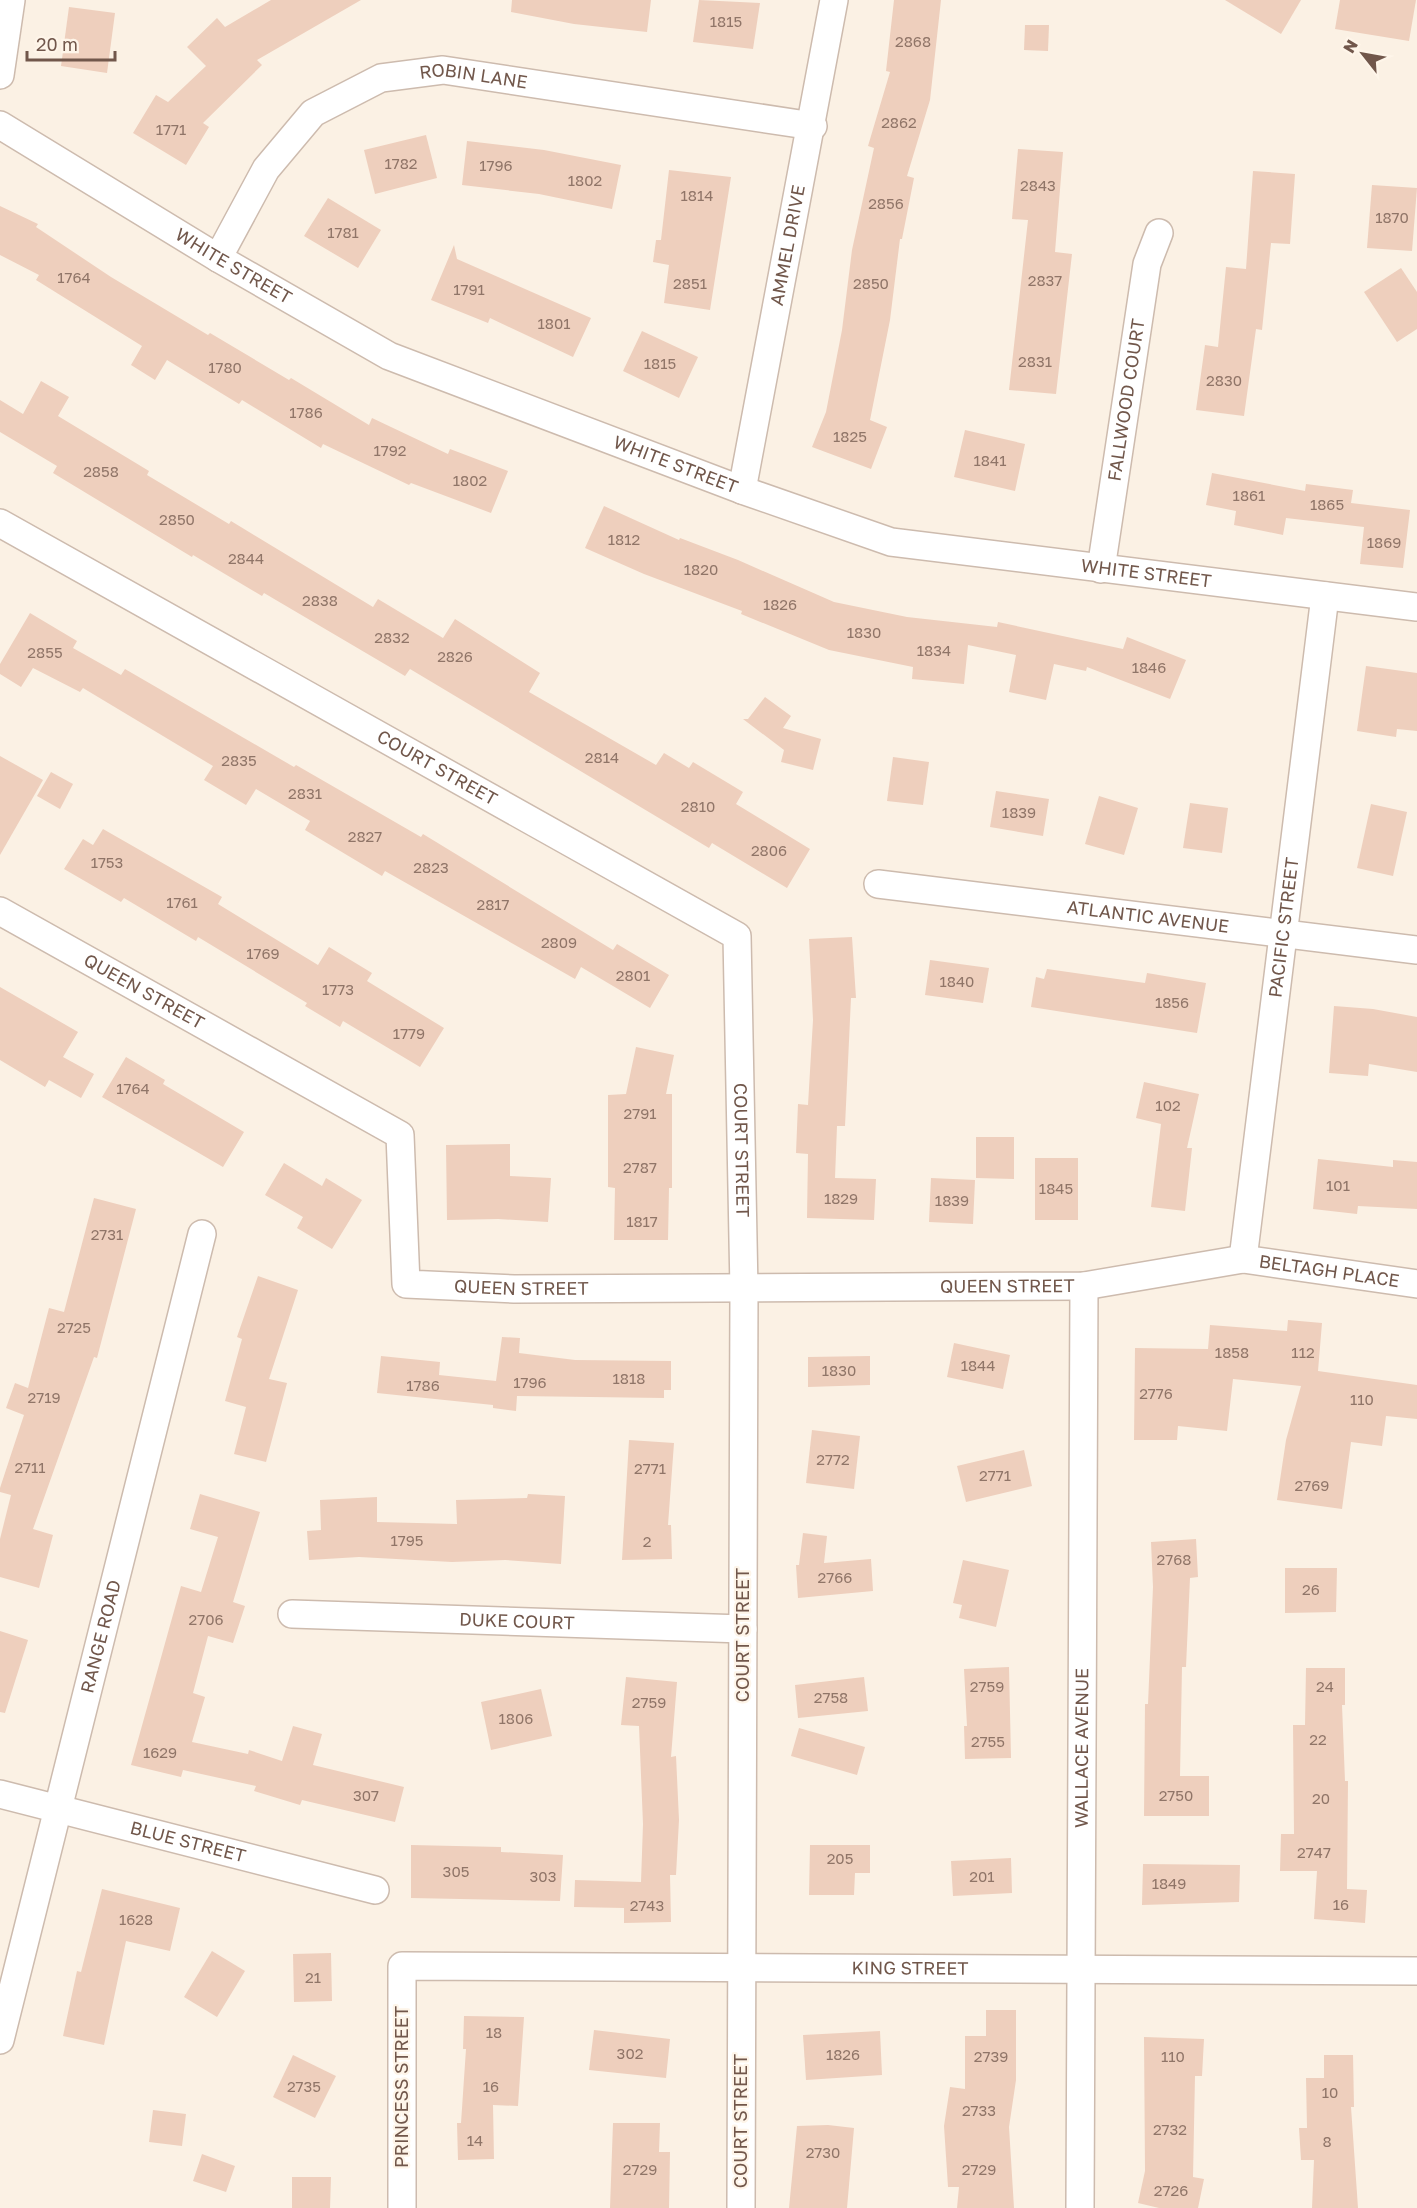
<svg xmlns="http://www.w3.org/2000/svg" width="1417" height="2208" viewBox="0 0 1417 2208" font-family="'Golos Text',sans-serif">
<style>
.building{fill:#eecfbd}
.lines{fill:none;stroke-linecap:round;stroke-linejoin:round}
.minor-casing{stroke:#cdbbae;stroke-width:30}
.minor{stroke:#fff;stroke-width:27}
.labels{text-anchor:middle;stroke-width:4.5;stroke-linejoin:round;paint-order:stroke}
.number-label{font-size:15px;fill:#907568}
.street-label{font-size:18px;fill:#71574b;stroke:#fef5e9}
</style>
<rect width="100%" height="100%" fill="#fbf1e4"/>
<!-- building -->
<g class="building">
<polygon points="271,0 361,0 257,60 262,65 203,123 209,127 186,165 133,133 156,95 168,102 206,66 187,47 217,18 225,27"/>
<polygon points="512,0 651,0 647,32 574,24 511,12"/>
<polygon points="699,0 760,3 753,49 693,42"/>
<polygon points="894,0 941,0 930,100 907,176 914,178 902,239 900,239 890,320 870,420 887,427 871,469 812,447 826,412 842,330 852,250 874,148 868,146 890,72 886,71"/>
<polygon points="1225,0 1301,0 1281,34"/>
<polygon points="1340,0 1416,0 1409,41 1335,29"/>
<polygon points="69,7 115,13 107,73 61,66"/>
<polygon points="1025,25 1049,25 1048,51 1024,50"/>
<polygon points="426,135 437,178 375,194 364,150"/>
<polygon points="467,141 544,150 621,165 612,209 539,194 462,185"/>
<polygon points="1018,149 1063,152 1055,252 1072,254 1056,394 1009,390 1028,220 1012,219"/>
<polygon points="669,170 731,177 710,310 664,303 669,265 653,262 656,240 661,240"/>
<polygon points="1253,171 1295,174 1290,244 1271,243 1262,330 1256,329 1244,416 1196,410 1205,345 1218,347 1226,267 1246,269"/>
<polygon points="1372,185 1417,188 1412,251 1367,248"/>
<polygon points="328,198 381,230 358,268 304,236"/>
<polygon points="0,206 38,224 36,227 111,277 208,335 210,333 289,380 291,378 369,425 372,418 448,454 450,449 508,471 491,513 411,483 409,485 323,444 321,448 242,400 239,404 167,360 155,380 131,365 142,346 36,280 39,275 0,255"/>
<polygon points="454,245 457,259 591,318 573,357 490,318 488,323 431,300"/>
<polygon points="1401,268 1417,292 1417,329 1397,342 1364,292"/>
<polygon points="642,331 698,357 679,398 623,371"/>
<polygon points="41,381 69,397 58,416 149,471 147,475 229,524 231,521 373,607 378,599 443,638 455,619 540,673 529,692 656,765 664,753 689,768 693,762 743,792 736,804 810,849 787,888 712,843 709,848 410,669 405,676 264,593 262,596 193,555 192,557 53,473 57,466 0,432 0,400 23,414"/>
<polygon points="965,430 1025,444 1015,491 954,477"/>
<polygon points="1212,473 1305,491 1306,484 1353,490 1351,503 1410,510 1403,568 1360,564 1364,527 1286,518 1283,535 1234,525 1236,511 1206,505"/>
<polygon points="604,506 679,540 680,538 738,560 834,602 907,617 997,627 998,622 1123,649 1127,637 1186,660 1170,699 1087,667 1086,671 1054,664 1046,700 1009,692 1016,655 968,645 964,684 912,679 913,667 829,650 741,614 742,611 644,574 585,548"/>
<polygon points="30,613 77,641 73,648 121,675 125,669 294,767 296,765 421,837 423,834 613,950 617,944 669,975 650,1008 581,967 575,979 385,871 382,876 305,830 310,821 256,789 246,805 204,780 213,766 83,688 80,692 33,668 21,687 0,674 0,664"/>
<polygon points="1366,666 1417,673 1417,731 1397,729 1396,737 1357,731"/>
<polygon points="765,697 791,716 783,728 821,739 813,770 781,762 784,750 743,719 748,719"/>
<polygon points="0,756 43,780 0,855"/>
<polygon points="893,757 929,762 923,805 887,801"/>
<polygon points="51,772 73,784 60,809 37,796"/>
<polygon points="996,791 1049,799 1043,836 990,827"/>
<polygon points="1099,796 1138,808 1124,855 1085,844"/>
<polygon points="1190,803 1228,808 1222,853 1183,848"/>
<polygon points="1371,804 1407,812 1393,876 1357,868"/>
<polygon points="103,829 222,897 218,904 318,965 329,947 372,973 367,981 444,1028 420,1067 343,1021 340,1027 305,1006 307,1003 198,937 196,941 124,898 121,902 64,869 83,839 93,845"/>
<polygon points="852,937 856,998 851,998 845,1126 837,1126 835,1178 876,1179 874,1220 807,1218 808,1154 796,1153 798,1104 808,1105 813,1020 809,939"/>
<polygon points="930,960 989,968 983,1003 925,995"/>
<polygon points="1047,969 1145,983 1147,973 1206,983 1197,1033 1031,1007 1036,977 1044,979"/>
<polygon points="0,987 78,1032 63,1057 94,1074 81,1098 49,1080 45,1087 0,1060"/>
<polygon points="1334,1006 1373,1009 1417,1017 1417,1072 1369,1064 1368,1076 1329,1073"/>
<polygon points="636,1047 674,1055 666,1094 672,1094 672,1188 669,1188 668,1240 614,1240 615,1188 608,1187 608,1095 626,1094"/>
<polygon points="126,1057 165,1080 163,1084 244,1132 223,1167 102,1097"/>
<polygon points="1144,1082 1199,1094 1187,1148 1192,1148 1185,1211 1151,1207 1161,1124 1136,1118"/>
<polygon points="976,1137 1014,1137 1014,1179 976,1178"/>
<polygon points="510,1144 510,1176 551,1178 548,1222 498,1219 447,1220 446,1145"/>
<rect x="1035" y="1158" width="43" height="62"/>
<polygon points="1318,1159 1393,1167 1393,1160 1417,1162 1417,1209 1358,1206 1357,1214 1313,1209"/>
<polygon points="284,1163 322,1186 326,1178 362,1200 332,1249 297,1228 303,1217 265,1195"/>
<polygon points="931,1178 975,1180 973,1224 929,1222"/>
<polygon points="94,1198 136,1209 97,1358 94,1357 33,1529 53,1535 39,1588 0,1577 0,1539 11,1495 0,1492 0,1488 24,1415 6,1408 15,1383 28,1388 49,1308 64,1312"/>
<polygon points="258,1276 298,1290 269,1379 287,1383 266,1462 234,1454 246,1407 225,1401 242,1339 237,1337"/>
<polygon points="1288,1320 1322,1323 1318,1371 1417,1385 1417,1419 1386,1416 1382,1446 1351,1442 1342,1509 1277,1500 1286,1440 1301,1386 1233,1379 1227,1431 1178,1426 1177,1440 1134,1440 1135,1348 1208,1349 1210,1325 1287,1331"/>
<polygon points="502,1337 520,1338 519,1353 575,1360 671,1361 671,1390 664,1390 664,1398 517,1396 516,1411 493,1408 493,1405 377,1393 381,1356 440,1362 439,1375 496,1381"/>
<polygon points="954,1343 1010,1355 1003,1389 947,1377"/>
<polygon points="870,1356 870,1385 808,1387 808,1357"/>
<polygon points="812,1430 860,1436 854,1489 806,1483"/>
<polygon points="629,1440 674,1443 668,1525 671,1525 672,1559 622,1560"/>
<polygon points="1024,1450 1032,1486 966,1502 957,1466"/>
<polygon points="200,1494 260,1512 233,1602 245,1606 233,1643 208,1636 193,1693 205,1697 192,1742 248,1754 249,1750 282,1761 293,1726 322,1734 313,1765 404,1787 395,1822 302,1800 300,1805 254,1791 256,1786 183,1770 181,1777 131,1765 181,1586 201,1592 218,1537 190,1529"/>
<polygon points="528,1494 565,1496 561,1564 505,1560 452,1562 359,1557 309,1560 307,1531 321,1530 320,1500 377,1497 377,1522 457,1524 456,1500 527,1498"/>
<polygon points="803,1533 827,1536 824,1563 871,1559 873,1591 798,1598 796,1565 799,1565"/>
<polygon points="1196,1539 1198,1577 1190,1578 1186,1667 1182,1667 1180,1776 1209,1776 1209,1816 1144,1816 1145,1704 1148,1704 1153,1587 1151,1542"/>
<polygon points="963,1560 1009,1570 996,1627 959,1618 962,1605 953,1603"/>
<polygon points="1285,1568 1337,1568 1336,1612 1285,1613"/>
<polygon points="0,1631 28,1640 5,1713 0,1712"/>
<polygon points="1009,1667 1011,1758 965,1759 964,1726 967,1726 964,1669"/>
<polygon points="1306,1668 1345,1668 1345,1705 1342,1705 1345,1781 1348,1781 1347,1889 1367,1890 1365,1923 1314,1919 1317,1871 1280,1871 1281,1834 1294,1834 1293,1725 1305,1725"/>
<polygon points="626,1677 677,1682 671,1757 676,1756 679,1820 676,1875 670,1875 671,1922 624,1923 624,1908 574,1907 575,1880 641,1882 643,1824 639,1726 621,1725"/>
<polygon points="864,1677 868,1711 798,1718 795,1685"/>
<polygon points="541,1689 552,1736 491,1750 481,1702"/>
<polygon points="799,1728 865,1747 857,1775 791,1756"/>
<polygon points="411,1845 501,1847 501,1852 563,1855 560,1901 411,1898"/>
<polygon points="810,1845 870,1845 870,1873 855,1873 854,1895 809,1895"/>
<polygon points="1011,1858 1012,1893 953,1896 951,1861"/>
<polygon points="1143,1864 1240,1865 1239,1902 1142,1905"/>
<polygon points="102,1889 180,1908 170,1951 126,1941 104,2045 63,2036 77,1971 81,1972"/>
<polygon points="212,1951 245,1971 217,2017 184,1997"/>
<polygon points="331,1953 332,2001 294,2002 293,1954"/>
<polygon points="986,2010 1016,2010 1016,2080 1009,2127 1014,2208 957,2208 959,2187 948,2187 944,2126 950,2087 965,2089 965,2036 986,2036"/>
<polygon points="464,2016 524,2017 518,2106 493,2105 494,2159 458,2160 457,2123 461,2123 466,2049 463,2049"/>
<polygon points="594,2030 670,2039 666,2078 589,2070"/>
<polygon points="880,2031 882,2075 806,2080 803,2035"/>
<polygon points="1144,2037 1204,2039 1202,2076 1195,2076 1193,2177 1204,2179 1198,2208 1159,2208 1138,2203 1145,2171"/>
<polygon points="293,2055 336,2076 315,2118 273,2097"/>
<polygon points="1324,2055 1353,2055 1354,2107 1351,2107 1358,2208 1312,2208 1314,2160 1301,2160 1299,2128 1307,2128 1306,2078 1324,2078"/>
<polygon points="153,2110 186,2114 182,2146 149,2142"/>
<polygon points="613,2123 660,2123 659,2152 670,2152 669,2208 610,2208"/>
<polygon points="828,2125 854,2128 847,2208 789,2208 797,2126"/>
<polygon points="202,2154 235,2166 226,2192 193,2181"/>
<polygon points="292,2177 331,2177 330,2208 292,2208"/>
</g>
<g class="lines">
<defs>
<g id="minor">
<polyline points="0,75 11,0"/>
<path id="s1" d="M0 125 218 258 389 356 742 490 891 542 1417 607"/>
<path id="s2" d="M218 258 266 169 313 113 381 78 443 70 813 126"/>
<path id="s3" d="M742 490 834 0"/>
<path id="s4" d="M0 523 737 936 744 1290 741 2208"/>
<path id="s5" d="M1101 569 1147 264 1159 233"/>
<path id="s6" d="M878 884 1417 950"/>
<path id="s7" d="M0 911 400 1135 406 1284 514 1289 1084 1286 1243 1259 1417 1284"/>
<path id="s8" d="M1243 1259 1325 596"/>
<path id="s9" d="M292 1614 743 1629"/>
<path id="s10" d="M0 1794 375 1890"/>
<path id="s11" d="M0 2040 202 1234"/>
<path id="s12" d="M402 2208V1966L1417 1971"/>
<path id="s13" d="M1080 2208 1084 1286"/>
</g>
</defs>
<!-- minor casing -->
<use href="#minor" class="minor-casing"/>
<!-- minor -->
<use href="#minor" class="minor"/>
</g>
<g class="labels">
<!-- number labels -->
<g class="number-label">
<text x="726" y="27">1815</text>
<text x="913" y="47">2868</text>
<text x="899" y="128">2862</text>
<text x="171" y="135">1771</text>
<text x="401" y="169">1782</text>
<text x="496" y="171">1796</text>
<text x="585" y="186">1802</text>
<text x="1038" y="191">2843</text>
<text x="697" y="201">1814</text>
<text x="886" y="209">2856</text>
<text x="1392" y="223">1870</text>
<text x="343" y="238">1781</text>
<text x="74" y="283">1764</text>
<text x="1045" y="286">2837</text>
<text x="690" y="289">2851</text>
<text x="871" y="289">2850</text>
<text x="469" y="295">1791</text>
<text x="554" y="329">1801</text>
<text x="1035" y="367">2831</text>
<text x="660" y="369">1815</text>
<text x="225" y="373">1780</text>
<text x="1224" y="386">2830</text>
<text x="306" y="418">1786</text>
<text x="850" y="442">1825</text>
<text x="390" y="456">1792</text>
<text x="990" y="466">1841</text>
<text x="101" y="477">2858</text>
<text x="470" y="486">1802</text>
<text x="1249" y="501">1861</text>
<text x="1327" y="510">1865</text>
<text x="177" y="525">2850</text>
<text x="624" y="545">1812</text>
<text x="1384" y="548">1869</text>
<text x="246" y="564">2844</text>
<text x="701" y="575">1820</text>
<text x="320" y="606">2838</text>
<text x="780" y="610">1826</text>
<text x="864" y="638">1830</text>
<text x="392" y="643">2832</text>
<text x="934" y="656">1834</text>
<text x="45" y="658">2855</text>
<text x="455" y="662">2826</text>
<text x="1149" y="673">1846</text>
<text x="602" y="763">2814</text>
<text x="239" y="766">2835</text>
<text x="305" y="799">2831</text>
<text x="698" y="812">2810</text>
<text x="1019" y="818">1839</text>
<text x="365" y="842">2827</text>
<text x="769" y="856">2806</text>
<text x="107" y="868">1753</text>
<text x="431" y="873">2823</text>
<text x="182" y="908">1761</text>
<text x="493" y="910">2817</text>
<text x="559" y="948">2809</text>
<text x="263" y="959">1769</text>
<text x="633" y="981">2801</text>
<text x="957" y="987">1840</text>
<text x="338" y="995">1773</text>
<text x="1172" y="1008">1856</text>
<text x="409" y="1039">1779</text>
<text x="133" y="1094">1764</text>
<text x="1168" y="1111">102</text>
<text x="640" y="1119">2791</text>
<text x="640" y="1173">2787</text>
<text x="1338" y="1191">101</text>
<text x="1056" y="1194">1845</text>
<text x="841" y="1204">1829</text>
<text x="952" y="1206">1839</text>
<text x="642" y="1227">1817</text>
<text x="107" y="1240">2731</text>
<text x="74" y="1333">2725</text>
<text x="1232" y="1358">1858</text>
<text x="1303" y="1358">112</text>
<text x="978" y="1371">1844</text>
<text x="839" y="1376">1830</text>
<text x="629" y="1384">1818</text>
<text x="530" y="1388">1796</text>
<text x="423" y="1391">1786</text>
<text x="1156" y="1399">2776</text>
<text x="44" y="1403">2719</text>
<text x="1362" y="1405">110</text>
<text x="833" y="1465">2772</text>
<text x="30" y="1473">2711</text>
<text x="650" y="1474">2771</text>
<text x="995" y="1481">2771</text>
<text x="1312" y="1491">2769</text>
<text x="407" y="1546">1795</text>
<text x="647" y="1547">2</text>
<text x="1174" y="1565">2768</text>
<text x="835" y="1583">2766</text>
<text x="1311" y="1595">26</text>
<text x="206" y="1625">2706</text>
<text x="987" y="1692">2759</text>
<text x="1325" y="1692">24</text>
<text x="831" y="1703">2758</text>
<text x="649" y="1708">2759</text>
<text x="516" y="1724">1806</text>
<text x="1318" y="1745">22</text>
<text x="988" y="1747">2755</text>
<text x="160" y="1758">1629</text>
<text x="366" y="1801">307</text>
<text x="1176" y="1801">2750</text>
<text x="1321" y="1804">20</text>
<text x="1314" y="1858">2747</text>
<text x="840" y="1864">205</text>
<text x="456" y="1877">305</text>
<text x="543" y="1882">303</text>
<text x="982" y="1882">201</text>
<text x="1169" y="1889">1849</text>
<text x="1341" y="1910">16</text>
<text x="647" y="1911">2743</text>
<text x="136" y="1925">1628</text>
<text x="313" y="1983">21</text>
<text x="494" y="2038">18</text>
<text x="630" y="2059">302</text>
<text x="843" y="2060">1826</text>
<text x="991" y="2062">2739</text>
<text x="1173" y="2062">110</text>
<text x="304" y="2092">2735</text>
<text x="491" y="2092">16</text>
<text x="1330" y="2098">10</text>
<text x="979" y="2116">2733</text>
<text x="1170" y="2135">2732</text>
<text x="475" y="2146">14</text>
<text x="1327" y="2147">8</text>
<text x="823" y="2158">2730</text>
<text x="640" y="2175">2729</text>
<text x="979" y="2175">2729</text>
<text x="1171" y="2196">2726</text>
</g>
<!-- street labels -->
<g class="street-label">
<text dy="6" stroke="none"><textPath href="#s2" startOffset="344">ROBIN LANE</textPath></text>
<text dy="6" stroke="none"><textPath href="#s3" startOffset="249">AMMEL DRIVE</textPath></text>
<text dy="6" stroke="none"><textPath href="#s1" startOffset="273">WHITE STREET</textPath></text>
<text dy="6" stroke="none"><textPath href="#s5" startOffset="171">FALLWOOD COURT</textPath></text>
<text dy="6" stroke="none"><textPath href="#s1" startOffset="759">WHITE STREET</textPath></text>
<text dy="6" stroke="none"><textPath href="#s1" startOffset="1245">WHITE STREET</textPath></text>
<text dy="6" stroke="none"><textPath href="#s4" startOffset="501">COURT STREET</textPath></text>
<text dy="6" stroke="none"><textPath href="#s6" startOffset="272">ATLANTIC AVENUE</textPath></text>
<text dy="6" stroke="none"><textPath href="#s8" startOffset="334">PACIFIC STREET</textPath></text>
<text dy="6" stroke="none"><textPath href="#s7" startOffset="165">QUEEN STREET</textPath></text>
<text dy="6" stroke="none"><textPath href="#s4" startOffset="1059">COURT STREET</textPath></text>
<text dy="6" stroke="none"><textPath href="#s7" startOffset="1534">BELTAGH PLACE</textPath></text>
<text dy="6" stroke="none"><textPath href="#s7" startOffset="1209">QUEEN STREET</textPath></text>
<text dy="6" stroke="none"><textPath href="#s7" startOffset="723">QUEEN STREET</textPath></text>
<text dy="6" stroke="none"><textPath href="#s9" startOffset="225">DUKE COURT</textPath></text>
<text transform="translate(743 1635) rotate(-90)" y="6">COURT STREET</text>
<text dy="6" stroke="none"><textPath href="#s11" startOffset="416">RANGE ROAD</textPath></text>
<text dy="6" stroke="none"><textPath href="#s13" startOffset="460">WALLACE AVENUE</textPath></text>
<text dy="6" stroke="none"><textPath href="#s10" startOffset="194">BLUE STREET</textPath></text>
<text dy="6" stroke="none"><textPath href="#s12" startOffset="750">KING STREET</textPath></text>
<text transform="translate(402 2087) rotate(-90)" y="6">PRINCESS STREET</text>
<text transform="translate(741 2121) rotate(-90)" y="6">COURT STREET</text>
</g>
</g>
<!-- north arrow -->
<g transform="translate(1363 54) rotate(301)" stroke="#fef5e9" stroke-width="4.5" paint-order="stroke">
<path d="M0-4.5L10 22L0 15L-10 22Z" fill="#71574b"/>
<text y="-9" font-size="16" font-weight="bold" text-anchor="middle" fill="#71574b">N</text>
</g>
<!-- scale -->
<path d="M27 51v9h88v-9" fill="none" stroke="#71574b" stroke-width="3"/>
<text x="36" y="51" font-size="18" fill="#71574b" stroke="#fef5e9" stroke-width="4.5" paint-order="stroke">20 m</text>
</svg>
